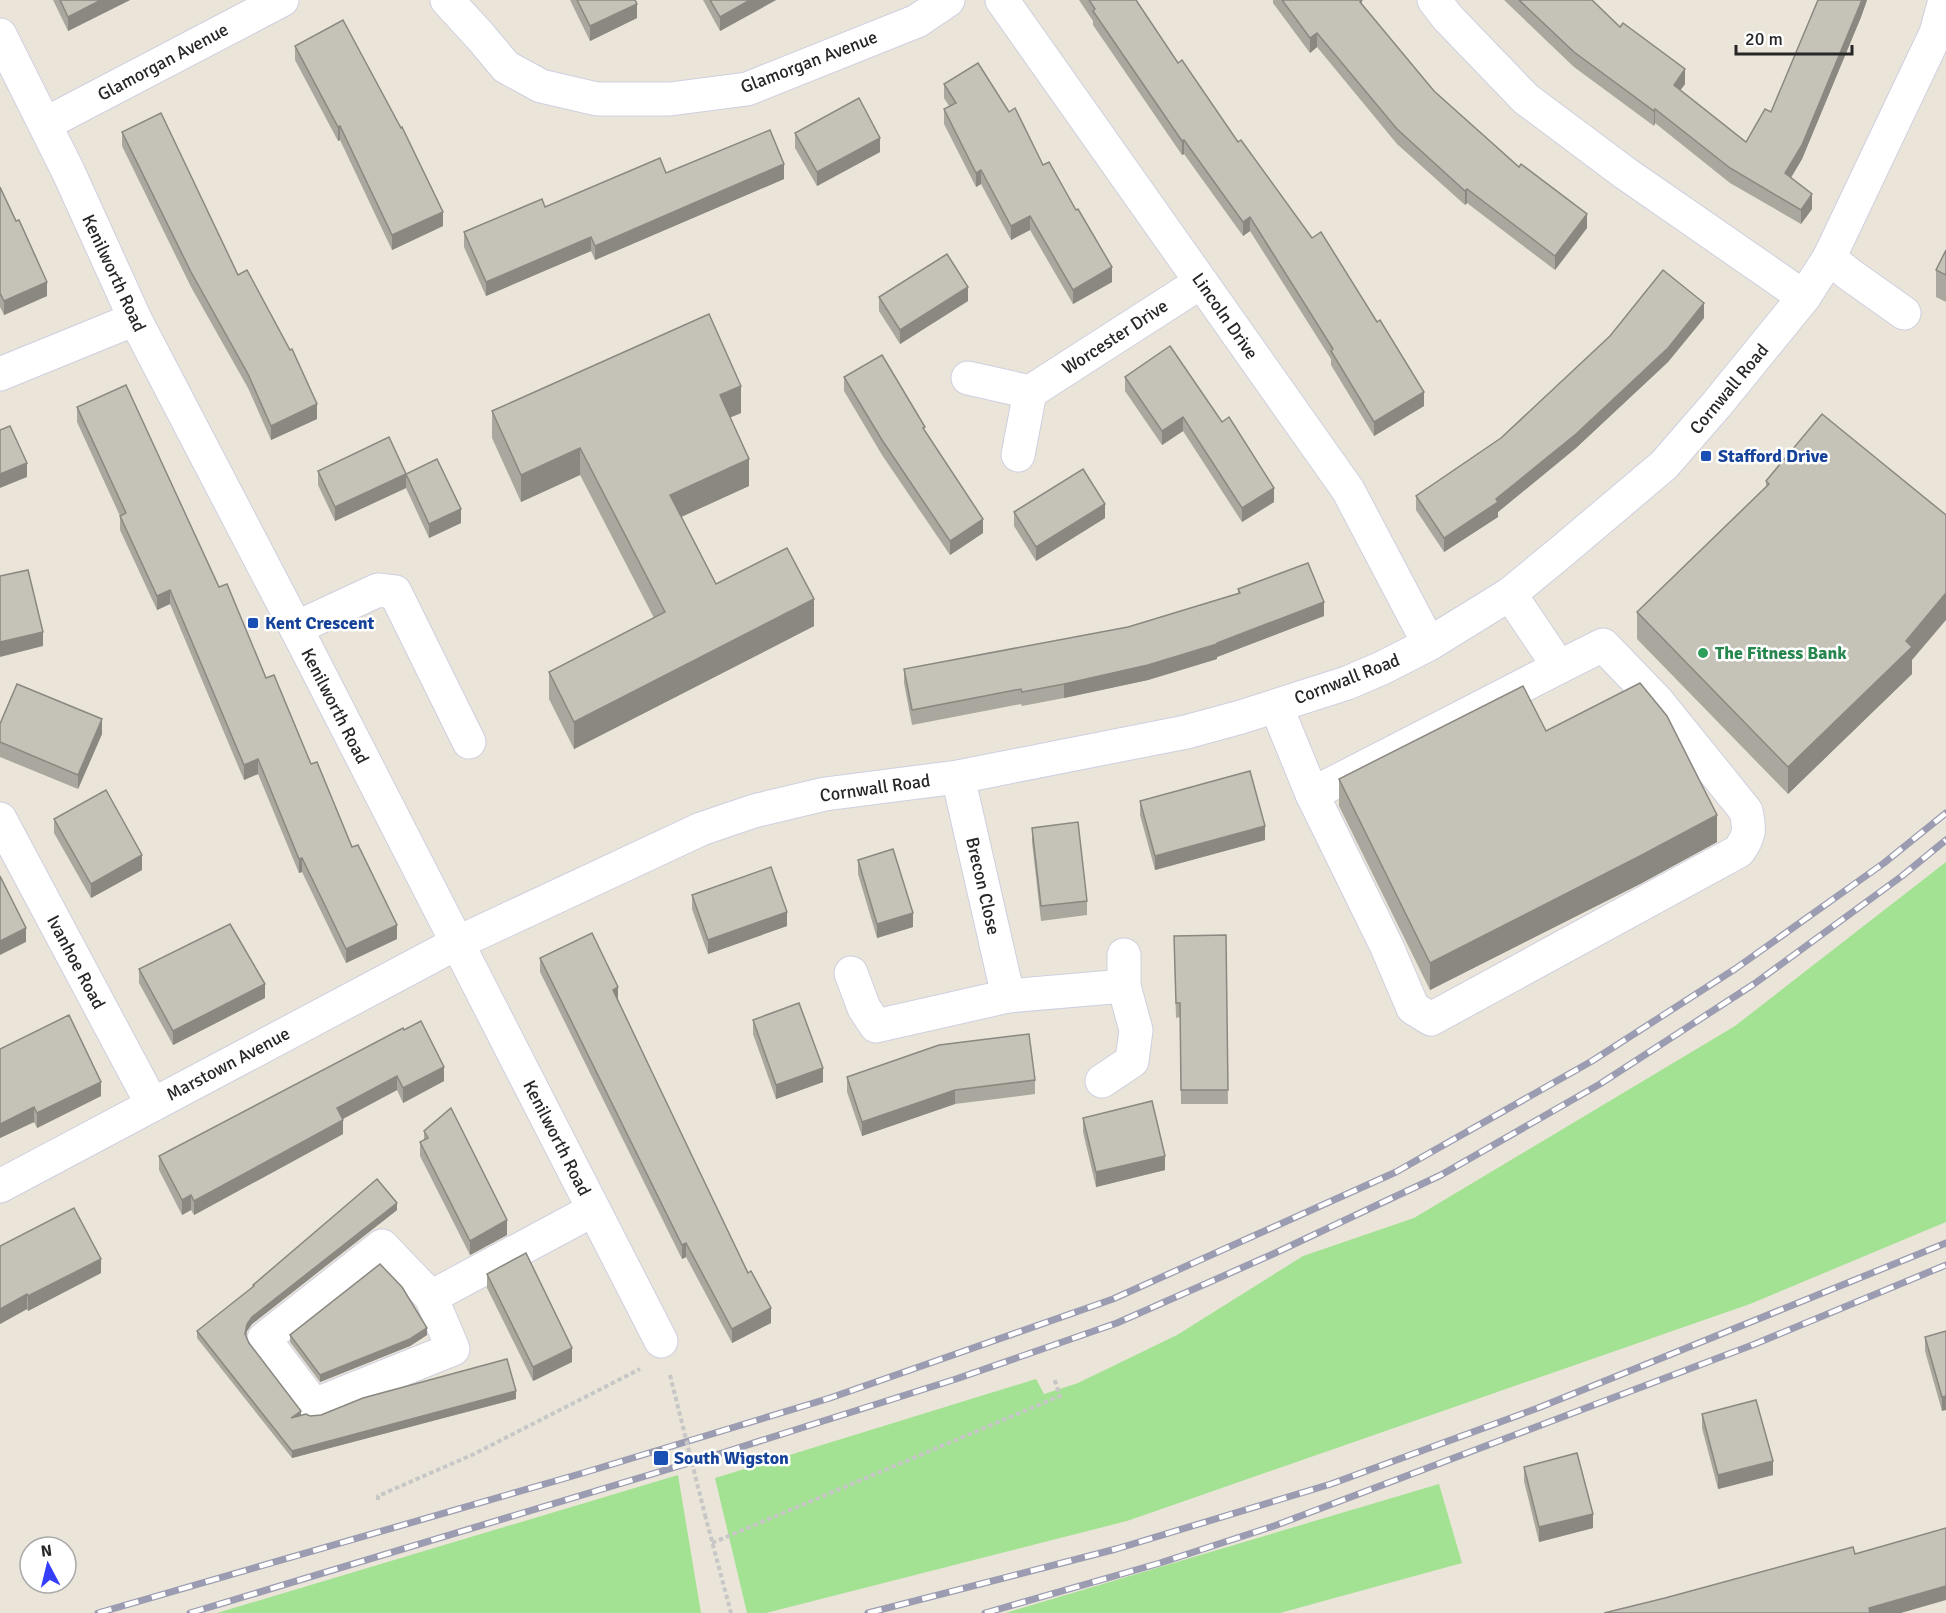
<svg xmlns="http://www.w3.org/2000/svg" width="1946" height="1613" viewBox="0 0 1946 1613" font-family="Signika,sans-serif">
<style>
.green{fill:#a3e293}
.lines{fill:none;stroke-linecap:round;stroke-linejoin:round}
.minor-casing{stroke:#cecfe1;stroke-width:35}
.path{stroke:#c7c7c7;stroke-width:4;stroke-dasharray:4.5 3;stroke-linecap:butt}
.minor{stroke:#fff;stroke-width:33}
.rail-casing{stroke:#9b9cb2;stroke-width:7}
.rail{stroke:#fff;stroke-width:4.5;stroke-dasharray:14;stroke-linecap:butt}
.path-bridge{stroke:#c7c7c7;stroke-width:4;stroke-dasharray:4.5 3;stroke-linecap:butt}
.wall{fill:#a9a79e}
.shaded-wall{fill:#8a8881}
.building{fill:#c5c2b8;stroke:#8a8881;stroke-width:1.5}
.transit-dot{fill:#1a4fb4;stroke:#fff;stroke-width:2}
.leisure-dot{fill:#2e9e5b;stroke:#fff;stroke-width:2}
.labels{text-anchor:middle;stroke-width:5;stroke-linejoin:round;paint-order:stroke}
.street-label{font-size:18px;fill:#272727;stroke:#fff}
.transit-label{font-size:18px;font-weight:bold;fill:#164399;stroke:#fff;text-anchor:start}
.leisure-label{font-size:18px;font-weight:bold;fill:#27864d;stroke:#fff;text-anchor:start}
</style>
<rect width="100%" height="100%" fill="#eae5d8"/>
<!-- green -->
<g class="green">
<polygon points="1946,862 1946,1222 1750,1304 1127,1521 766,1613 747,1613 715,1478 1036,1379 1044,1394 1078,1383 1177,1335 1303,1256 1414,1218 1735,1026"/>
<polygon points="678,1475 701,1613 217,1613"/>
<polygon points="1439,1484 1462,1563 1280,1613 1005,1613"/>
</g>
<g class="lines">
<defs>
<g id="minor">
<polyline points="447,0 480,36 506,67 541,86 597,99 670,99 747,89 917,21 948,0"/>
<polyline points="1002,0 1348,490 1429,644"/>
<polyline points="1434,0 1448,18 1526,99 1625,173 1804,297"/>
<polyline points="0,35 68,171 135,319 296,628 661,1341"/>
<polyline points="45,124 282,0"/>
<polyline points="1829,258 1849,274 1904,313"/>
<polyline points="0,374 135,319"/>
<polyline points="968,378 1030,392 1201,282"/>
<polyline points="1018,455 1030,392"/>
<polyline points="296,628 378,590 395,592 469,742"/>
<path d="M1276 706 1312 794 1387 947 1413 1008 1431 1019 1739 851C1750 835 1750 830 1746 811L1658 702 1603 645 1559 667 1510 594"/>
<polyline points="958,777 1008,996 1124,986"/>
<polyline points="1312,794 1559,667"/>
<polyline points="0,819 152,1104"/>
<polyline points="851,973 864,1008 876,1026 1008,996"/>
<polyline points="1102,1081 1132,1061 1136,1030 1124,986 1124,955"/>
<polyline points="0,1186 457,943 701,829 754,811 825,794 958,777 1186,732 1241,717 1347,683 1382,668 1429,644 1510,594 1561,552 1664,465 1717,404 1804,297 1829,258 1936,33 1945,0"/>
<polyline points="431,1297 382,1246 264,1339 314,1405 453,1349 431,1297 593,1210"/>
</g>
</defs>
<!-- minor casing -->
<use href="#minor" class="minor-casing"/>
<!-- path -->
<g class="path">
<polyline points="378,1500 378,1496 474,1454 640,1369"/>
<polyline points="705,1515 731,1613"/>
<polyline points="712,1543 1060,1396 1054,1378"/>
</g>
<!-- minor -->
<use href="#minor" class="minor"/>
<defs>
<g id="rail">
<polyline points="98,1613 583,1473 830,1398 1113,1299 1396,1172 1592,1061 1735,969 1884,863 1946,813"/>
<polyline points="190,1613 722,1453 956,1379 1117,1323 1273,1254 1441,1175 1600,1084 1754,984 1902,876 1946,840"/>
<polyline points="868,1613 1116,1549 1331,1484 1538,1408 1946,1243"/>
<polyline points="985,1613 1160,1563 1274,1526 1755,1344 1946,1265"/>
</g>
</defs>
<!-- rail casing -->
<use href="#rail" class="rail-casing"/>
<!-- rail -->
<use href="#rail" class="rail"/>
<!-- path-bridge -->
<polyline class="path-bridge" points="670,1375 705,1515"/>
</g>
<!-- wall -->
<g class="wall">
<polygon points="53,0 130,0 68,31"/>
<polygon points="570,0 635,0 637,18 590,41"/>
<polygon points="703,0 776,0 720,31"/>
<polygon points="1079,0 1136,0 1178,63 1238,142 1424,406 1374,436 1331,365 1331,359 1250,231 1243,236 1184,154 1182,155 1093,25 1093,21"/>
<polygon points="1273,0 1362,0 1362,5 1434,91 1587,228 1555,270 1467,203 1465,205 1397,144 1317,47 1310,53 1273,3"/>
<polygon points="1504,0 1592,0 1620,27 1685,84 1680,90 1746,142 1771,112 1818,0 1867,0 1861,17 1802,159 1791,178 1812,209 1801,224 1730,183 1655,123 1654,126 1574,67"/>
<polygon points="295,46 443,226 392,250 340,140 338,141 295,60"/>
<polygon points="944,84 1009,112 1043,165 1112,282 1073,304 1030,230 1011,240 981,184 976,187 944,124 944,109 949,106 944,98"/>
<polygon points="122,132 238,275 317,419 271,440 248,388 191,287 122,146"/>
<polygon points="795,133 880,152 817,186 795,148"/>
<polygon points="666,173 784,179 595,260 591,251 486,296 464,247 464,232 545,207"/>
<polygon points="0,187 47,296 4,315 0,307"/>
<polygon points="1946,250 1946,302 1936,297 1936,270"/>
<polygon points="879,297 968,301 900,344 879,311"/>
<polygon points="1704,318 1668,362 1576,448 1498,512 1498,517 1444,552 1416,510 1416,496"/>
<polygon points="844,377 925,432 983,533 950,555 882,455 844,391"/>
<polygon points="1125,377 1222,422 1274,502 1242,522 1183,431 1162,445 1125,391"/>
<polygon points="77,407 219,587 311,764 397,939 346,963 302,872 299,873 258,774 244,780 170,604 157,610 120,530 120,516 77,422"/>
<polygon points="492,411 741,413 730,417 749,486 681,517 716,584 814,626 574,749 549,699 549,672 654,618 580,475 521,502 492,438"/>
<polygon points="1822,414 1912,660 1912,674 1788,794 1637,639 1637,612 1766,487 1766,481"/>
<polygon points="318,471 406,474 461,523 429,538 406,488 335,521 318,485"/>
<polygon points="1014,512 1105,518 1036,561 1014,526"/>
<polygon points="1238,589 1324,616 1217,657 1217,659 1148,680 1064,698 1022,706 1021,704 912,725 904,683 904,669 1128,627 1238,593"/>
<polygon points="0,724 102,734 78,789 0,757"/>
<polygon points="1546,731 1717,842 1640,884 1430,990 1339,806 1339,779"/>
<polygon points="1140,801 1265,840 1155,870 1140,815"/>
<polygon points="54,819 142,870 91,898 54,833"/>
<polygon points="1032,828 1087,901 1087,915 1041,921 1032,842"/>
<polygon points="858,860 913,927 877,938 858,874"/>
<polygon points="692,895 787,926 708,954 692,909"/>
<polygon points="1226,935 1228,1104 1181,1104 1180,1017 1176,1018 1174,950"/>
<polygon points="540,958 618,1000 771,1323 732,1343 686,1257 682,1259 540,972"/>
<polygon points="139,969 265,998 173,1045 139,983"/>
<polygon points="753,1020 823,1082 776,1099 753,1034"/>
<polygon points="403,1028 444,1081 403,1103 397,1090 343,1119 343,1134 194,1215 191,1210 182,1215 159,1170 159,1156"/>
<polygon points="0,1049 101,1096 37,1128 34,1122 0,1138"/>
<polygon points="847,1077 1035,1080 1035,1094 955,1104 862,1136 847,1092"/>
<polygon points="1083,1118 1165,1170 1096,1187 1083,1132"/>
<polygon points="424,1131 507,1235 470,1255 420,1156 420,1142 424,1140"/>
<polygon points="397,1210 252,1324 247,1331 246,1336 249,1343 301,1415 310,1416 516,1399 292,1458 197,1338 197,1331 253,1287 253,1285"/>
<polygon points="0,1246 101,1273 28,1311 27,1309 0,1324"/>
<polygon points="487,1274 572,1362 533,1381 487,1288"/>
<polygon points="1946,1331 1942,1411 1925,1351 1925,1337"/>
<polygon points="290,1335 427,1335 410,1346 320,1382 290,1342"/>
<polygon points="1702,1414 1773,1475 1718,1489 1702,1428"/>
<polygon points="1524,1467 1593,1528 1539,1542 1524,1481"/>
</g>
<!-- shaded-wall -->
<g class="shaded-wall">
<polygon points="101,0 130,0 68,31 68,17"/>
<polygon points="750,0 776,0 720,31 720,17"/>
<polygon points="1862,0 1867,0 1861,17 1802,159 1785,187 1785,173"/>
<polygon points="637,4 637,18 590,41 590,26"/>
<polygon points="1317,33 1317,47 1310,53 1310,38"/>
<polygon points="1685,69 1685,84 1674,99 1674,85"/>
<polygon points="1655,109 1655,123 1654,126 1654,111"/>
<polygon points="340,126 340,140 338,141 338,127"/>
<polygon points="880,138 880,152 817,186 817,172"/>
<polygon points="1184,140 1184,154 1182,155 1182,141"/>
<polygon points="784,164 784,179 595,260 595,246"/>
<polygon points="981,170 981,184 976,187 976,173"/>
<polygon points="1467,189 1467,203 1465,205 1465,191"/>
<polygon points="1812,194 1812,209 1801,224 1801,210"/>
<polygon points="443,212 443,226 392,250 392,235"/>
<polygon points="1587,214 1587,228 1555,270 1555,256"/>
<polygon points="1030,216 1030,230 1011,240 1011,226"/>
<polygon points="1250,217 1250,231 1243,236 1243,222"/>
<polygon points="591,237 591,251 486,296 486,282"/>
<polygon points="1112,267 1112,282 1073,304 1073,290"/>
<polygon points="47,282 47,296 4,315 4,301"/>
<polygon points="968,287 968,301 900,344 900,330"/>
<polygon points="1704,303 1704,318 1668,362 1576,448 1498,512 1498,517 1444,552 1444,538"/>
<polygon points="741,386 741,413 720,422 720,395"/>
<polygon points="1424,392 1424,406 1374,436 1374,422"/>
<polygon points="317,404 317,419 271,440 271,426"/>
<polygon points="1183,417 1183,431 1162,445 1162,431"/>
<polygon points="580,448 580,475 521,502 521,475"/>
<polygon points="749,459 749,486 670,522 670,495"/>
<polygon points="27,463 27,477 0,488 0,474"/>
<polygon points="406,474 406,488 335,521 335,507"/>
<polygon points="1274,488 1274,502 1242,522 1242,508"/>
<polygon points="1105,504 1105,518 1036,561 1036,547"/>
<polygon points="461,509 461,523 429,538 429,524"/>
<polygon points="983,519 983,533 950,555 950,541"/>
<polygon points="170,590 170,604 157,610 157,596"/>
<polygon points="1946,593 1946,620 1912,660 1912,674 1788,794 1788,767 1906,641"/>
<polygon points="814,599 814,626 574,749 574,722"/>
<polygon points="1324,602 1324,616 1217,657 1217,659 1148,680 1064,698 1064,684 1217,643"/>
<polygon points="43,632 43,646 0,657 0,642"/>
<polygon points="102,719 102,734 78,789 78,775"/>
<polygon points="258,759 258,774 244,780 244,765"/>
<polygon points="1717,815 1717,842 1640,884 1430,990 1430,963"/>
<polygon points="1265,826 1265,840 1155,870 1155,856"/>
<polygon points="142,855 142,870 91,898 91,884"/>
<polygon points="302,858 302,872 299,873 299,859"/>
<polygon points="787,912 787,926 708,954 708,940"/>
<polygon points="913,913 913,927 877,938 877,924"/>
<polygon points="397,925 397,939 346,963 346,949"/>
<polygon points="26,928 26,942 0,955 0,941"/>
<polygon points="265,984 265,998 173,1045 173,1031"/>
<polygon points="618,987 618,1002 613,990"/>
<polygon points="444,1067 444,1081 403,1103 403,1088"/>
<polygon points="823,1068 823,1082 776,1099 776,1085"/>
<polygon points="397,1076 397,1090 337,1122 337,1108"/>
<polygon points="101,1082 101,1096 37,1128 37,1113"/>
<polygon points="955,1090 955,1104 862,1136 862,1122"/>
<polygon points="34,1107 34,1122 0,1138 0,1124"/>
<polygon points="343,1120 343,1134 194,1215 194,1201"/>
<polygon points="1165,1156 1165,1170 1096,1187 1096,1172"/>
<polygon points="191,1195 191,1210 182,1215 182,1200"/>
<polygon points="397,1203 397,1210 252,1324 247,1331 245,1341 247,1324 252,1317"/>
<polygon points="507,1220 507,1235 470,1255 470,1241"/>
<polygon points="686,1243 686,1257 682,1259 682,1245"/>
<polygon points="101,1259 101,1273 28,1311 28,1296"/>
<polygon points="27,1294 27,1309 0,1324 0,1309"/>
<polygon points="771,1308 771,1323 732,1343 732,1329"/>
<polygon points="427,1328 427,1335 410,1346 320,1382 320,1375"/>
<polygon points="572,1348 572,1362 533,1381 533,1367"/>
<polygon points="516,1391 516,1399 292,1458 292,1451"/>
<polygon points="1946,1396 1946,1410 1942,1411 1942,1397"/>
<polygon points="301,1411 301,1418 291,1418"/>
<polygon points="1773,1461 1773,1475 1718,1489 1718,1475"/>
<polygon points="1593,1514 1593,1528 1539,1542 1539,1527"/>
<polygon points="1946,1586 1946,1600 1901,1613 1869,1613 1869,1608"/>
</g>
<!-- building -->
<g class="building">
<polygon points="60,0 101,0 68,17"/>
<polygon points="577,0 635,0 637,4 590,26"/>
<polygon points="710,0 750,0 720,17"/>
<polygon points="1089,0 1136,0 1178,63 1182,60 1238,142 1241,140 1312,238 1321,232 1377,322 1380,320 1424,392 1374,422 1331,351 1333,349 1250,217 1243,222 1184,140 1182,141 1093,11 1095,9"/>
<polygon points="1282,0 1362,0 1360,2 1434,91 1519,167 1521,164 1587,214 1555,256 1467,189 1465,191 1397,129 1317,33 1310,38"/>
<polygon points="1519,0 1592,0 1620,27 1623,23 1685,69 1674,85 1746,142 1765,109 1771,112 1818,0 1862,0 1802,145 1785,173 1812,194 1801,210 1730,168 1655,109 1654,111 1574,52"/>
<polygon points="343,20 401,128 402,127 443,212 392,235 340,126 338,127 295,46"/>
<polygon points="978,63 1009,112 1015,108 1043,165 1049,162 1076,210 1078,209 1112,267 1073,290 1030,216 1011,226 981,170 976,173 944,109 956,103 944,84"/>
<polygon points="859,98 880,138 817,172 795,133"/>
<polygon points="161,113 238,275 247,270 290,350 292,349 317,404 271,426 248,374 191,272 122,132"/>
<polygon points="770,130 784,164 595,246 591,237 486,282 464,232 542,199 545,207 660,158 666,173"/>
<polygon points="0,187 16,221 19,220 47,282 4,301 0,293"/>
<polygon points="1946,250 1946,275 1936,270"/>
<polygon points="947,254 968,287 900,330 879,297"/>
<polygon points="1663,270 1704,303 1668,348 1576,434 1496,499 1498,502 1444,538 1416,496 1501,438 1610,336"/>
<polygon points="709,314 741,386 720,395 749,459 670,495 716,584 787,548 814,599 574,722 549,672 665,612 580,448 521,475 492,411"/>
<polygon points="1170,346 1222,422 1229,417 1274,488 1242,508 1183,417 1162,431 1125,377"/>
<polygon points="882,355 925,427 923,428 983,519 950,541 882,440 844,377"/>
<polygon points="126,385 219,587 227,584 266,678 274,675 311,764 317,762 352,847 358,845 397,925 346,949 302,858 299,859 258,759 244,765 170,590 157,596 120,516 126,513 77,407"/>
<polygon points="1822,414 1946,515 1946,593 1906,641 1912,647 1788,767 1637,612 1769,484 1766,481"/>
<polygon points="10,426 27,463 0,474 0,430"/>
<polygon points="389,437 406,474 335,507 318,471"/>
<polygon points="437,459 461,509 429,524 406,474"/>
<polygon points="1083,469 1105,504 1036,547 1014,512"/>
<polygon points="1308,563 1324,602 1217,643 1217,644 1148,665 1064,684 1022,692 1021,689 912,710 904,669 1128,627 1240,593 1238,589"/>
<polygon points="28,570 43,632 0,642 0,576"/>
<polygon points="1640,683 1667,716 1717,815 1640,856 1430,963 1339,779 1523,686 1546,731"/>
<polygon points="17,684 102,719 78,775 0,742 0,724"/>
<polygon points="1250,771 1265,826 1155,856 1140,801"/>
<polygon points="106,790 142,855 91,884 54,819"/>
<polygon points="1078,822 1087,901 1041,906 1032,828"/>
<polygon points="893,849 913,913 877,924 858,860"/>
<polygon points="771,867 787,912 708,940 692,895"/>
<polygon points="0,876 26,928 0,941"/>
<polygon points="230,924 265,984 173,1031 139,969"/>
<polygon points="592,933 618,987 613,990 650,1068 748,1273 751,1271 771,1308 732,1329 686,1243 682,1245 540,958"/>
<polygon points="1226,935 1228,1090 1181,1090 1180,1003 1176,1003 1174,936"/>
<polygon points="799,1003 823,1068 776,1085 753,1020"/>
<polygon points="69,1015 101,1082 37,1113 34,1107 0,1124 0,1049"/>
<polygon points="421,1021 444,1067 403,1088 397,1076 337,1108 343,1120 194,1201 191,1195 182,1200 159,1156 403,1028 404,1030"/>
<polygon points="1029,1034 1035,1080 955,1090 862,1122 847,1077 939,1045"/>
<polygon points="1152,1101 1165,1156 1096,1172 1083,1118"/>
<polygon points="451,1108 507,1220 470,1241 420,1142 428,1138 424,1131"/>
<polygon points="377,1179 397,1203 252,1317 247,1324 245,1334 249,1343 301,1411 291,1418 306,1414 310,1416 321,1415 363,1398 507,1359 516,1391 292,1451 197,1331 254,1286 253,1285"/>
<polygon points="74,1208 101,1259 28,1296 27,1294 0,1309 0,1246"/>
<polygon points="526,1253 572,1348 533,1367 487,1274"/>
<polygon points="380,1264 402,1287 427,1328 410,1339 320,1375 290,1335"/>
<polygon points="1946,1331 1946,1396 1942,1397 1925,1337"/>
<polygon points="1756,1400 1773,1461 1718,1475 1702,1414"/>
<polygon points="1577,1453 1593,1514 1539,1527 1524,1467"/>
<polygon points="1946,1528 1946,1586 1869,1608 1870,1613 1604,1613 1665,1598 1853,1547 1855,1554"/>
</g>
<!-- markers -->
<g class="transit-dot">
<rect x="1700" y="450" width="12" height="12" rx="3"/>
<rect x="247" y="617" width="12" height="12" rx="3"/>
<rect x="653" y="1450" width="16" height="16" rx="3"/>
</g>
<circle class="leisure-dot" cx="1703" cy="653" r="6"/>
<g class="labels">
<!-- street labels -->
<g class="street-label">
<text transform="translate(163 62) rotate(-28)" y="6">Glamorgan Avenue</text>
<text transform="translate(809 62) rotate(-21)" y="6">Glamorgan Avenue</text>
<text transform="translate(114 273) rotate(65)" y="6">Kenilworth Road</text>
<text transform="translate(1225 316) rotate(55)" y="6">Lincoln Drive</text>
<text transform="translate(1115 337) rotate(-33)" y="6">Worcester Drive</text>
<text transform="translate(1729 389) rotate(-50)" y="6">Cornwall Road</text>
<text transform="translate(1347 679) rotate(-21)" y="6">Cornwall Road</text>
<text transform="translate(335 706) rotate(63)" y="6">Kenilworth Road</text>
<text transform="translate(875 788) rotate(-8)" y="6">Cornwall Road</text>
<text transform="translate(983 886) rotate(77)" y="6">Brecon Close</text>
<text transform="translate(76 962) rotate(62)" y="6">Ivanhoe Road</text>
<text transform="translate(228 1064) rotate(-28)" y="6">Marstown Avenue</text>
<text transform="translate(557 1138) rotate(63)" y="6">Kenilworth Road</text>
</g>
<!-- transit labels -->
<g class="transit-label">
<text x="1718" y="462">Stafford Drive</text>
<text x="265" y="629">Kent Crescent</text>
<text x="674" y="1464">South Wigston</text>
</g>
<!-- leisure labels -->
<g class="leisure-label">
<text x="1715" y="659">The Fitness Bank</text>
</g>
</g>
<!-- north arrow -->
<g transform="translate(48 1565) rotate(353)"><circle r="28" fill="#ffffff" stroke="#a9a9a9" stroke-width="1.5"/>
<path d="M0-4.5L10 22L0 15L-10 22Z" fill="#353efb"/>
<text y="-9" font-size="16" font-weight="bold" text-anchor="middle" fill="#272727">N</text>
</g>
<!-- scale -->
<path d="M1736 45v9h116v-9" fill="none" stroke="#272727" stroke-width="3"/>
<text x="1745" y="45" font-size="18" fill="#272727" stroke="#ffffff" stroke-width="4.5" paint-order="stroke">20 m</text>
</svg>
